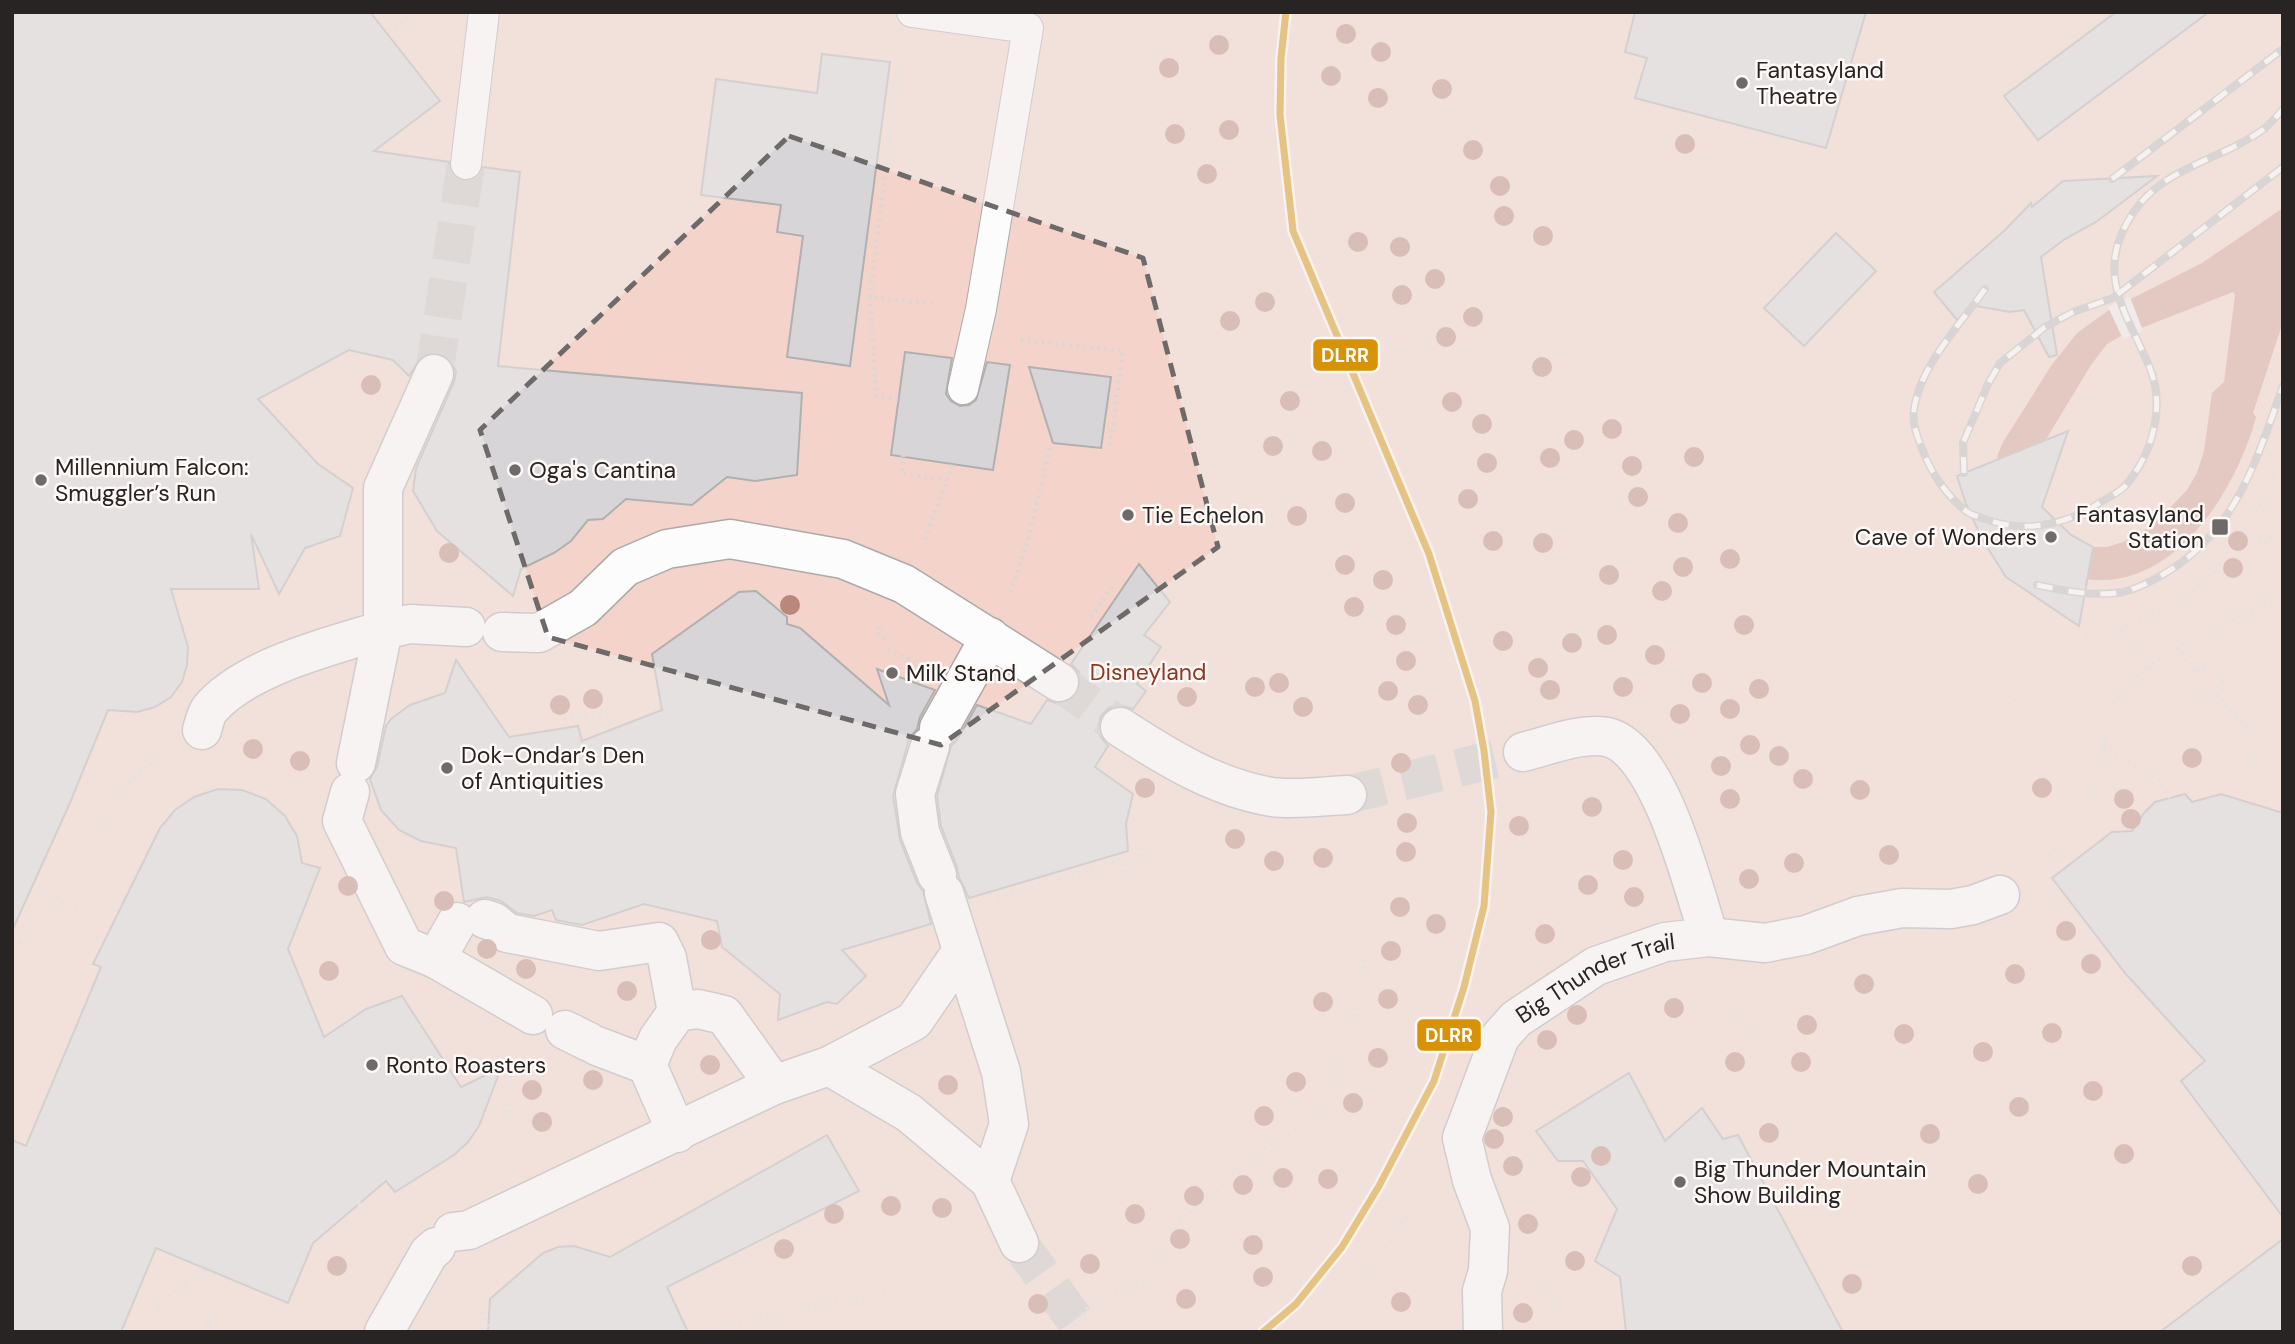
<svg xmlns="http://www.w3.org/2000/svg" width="2295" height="1344" viewBox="0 0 2295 1344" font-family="'DM Sans',sans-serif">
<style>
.green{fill:#f4d3ca}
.water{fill:#d6a092;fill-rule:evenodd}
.pier{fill:#f0ebea}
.building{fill:#d7d5d7;stroke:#b1b0b0;stroke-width:2}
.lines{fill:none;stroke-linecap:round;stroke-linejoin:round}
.pedestrian-tunnel{stroke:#c8c3c2;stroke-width:38;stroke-dasharray:38 19;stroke-linecap:butt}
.service-casing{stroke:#ada9a9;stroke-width:32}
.pedestrian-casing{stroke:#ada9a9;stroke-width:41}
.path{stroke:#d9d7d6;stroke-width:4.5;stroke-dasharray:2 5;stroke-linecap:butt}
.service{stroke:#fdfcfc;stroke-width:30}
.pedestrian{stroke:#fdfcfc;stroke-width:38}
.rail-casing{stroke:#bbbbba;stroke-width:8}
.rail{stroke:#fef8f6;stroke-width:5;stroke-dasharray:16;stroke-linecap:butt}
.rail-1-casing{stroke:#fef8f6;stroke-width:12}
.rail-1{stroke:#d89205;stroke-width:7}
.tree{fill:#bb877a}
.marked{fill:none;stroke:#6e6a69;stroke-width:5;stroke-dasharray:14 9;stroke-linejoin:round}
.poi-dot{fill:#6e6a69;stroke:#fef8f6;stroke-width:2.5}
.labels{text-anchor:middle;stroke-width:5;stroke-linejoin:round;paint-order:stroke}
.poi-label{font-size:23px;fill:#282423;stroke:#fef8f6;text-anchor:start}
.park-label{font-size:23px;fill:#90361f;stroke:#fef8f6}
.street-label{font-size:23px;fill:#282423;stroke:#fef8f6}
.line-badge{stroke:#fef8f6;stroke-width:2.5}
.badge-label{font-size:19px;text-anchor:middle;font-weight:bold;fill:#fff}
</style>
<rect width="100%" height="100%" fill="#f0ebea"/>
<!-- green -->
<rect class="green" x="12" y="12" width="2271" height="1320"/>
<!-- water -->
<path class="water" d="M2283 208V322L2253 413 2256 417C2238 485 2181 580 2102 580 2090 581 2065 576 2056 568 2050 563 2046 552 2042 545 2027 519 2011 493 1996 467L1998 454 2003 442 2051 366 2077 333 2109 310 2202 263ZM2233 292 2235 295 2224 382 2212 393 2204 451 2197 473 2187 490 2161 517 2147 529 2123 542 2107 547H2093L2071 540 2058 532 2022 479 2091 365 2107 344 2121 336Z"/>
<!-- pier -->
<polygon class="pier" points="2130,297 2143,331 2123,339 2108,307"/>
<!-- building -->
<g class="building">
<polygon points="12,12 370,12 440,101 374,151 449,162 450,172 456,178 463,181 473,180 480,174 483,167 520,172 498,366 802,393 797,475 755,481 727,477 692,505 626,499 603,519 588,520 571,541 554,553 521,569 513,596 437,531 413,491 416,468 454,382 456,372 452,362 444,354 432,352 422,356 409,376 393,360 349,350 258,399 318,464 353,488 340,536 305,548 279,594 251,534 259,589 171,589 188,647 187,665 182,682 171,697 155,707 137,712 108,710 69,805 12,931"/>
<polygon points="1635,12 1866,12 1826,148 1635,98 1647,58 1625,52"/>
<polygon points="2116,12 2209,12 2038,140 2004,96"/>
<polygon points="822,54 890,62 850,366 787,357 803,236 777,232 781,205 701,195 716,79 817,93"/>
<polygon points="2157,176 2096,222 2065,239 2041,257 2057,355 2049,357 2024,310 2010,312 1976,306 1957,320 1934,292 2004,231 2031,203 2032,207 2063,181"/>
<polygon points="1836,233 1876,271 1804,346 1764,308"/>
<polygon points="905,352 952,358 946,394 951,401 960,406 969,405 976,400 987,362 1010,365 993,470 891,455"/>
<polygon points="1029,367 1111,377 1101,448 1053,443"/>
<polygon points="2068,431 2042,507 2071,535 2093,547 2079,626 2006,577 1982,539 1966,504 1957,476"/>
<polygon points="1139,564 1170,602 1144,635 1161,647 1137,684 1146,691 1133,709 1120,705 1109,708 1101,716 1098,727 1100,736 1108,746 1095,767 1133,794 1126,824 1128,851 969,898 959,877 957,867 941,826 937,796 951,746 958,739 977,705 1031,724 1047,700 1059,704 1069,702 1077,694 1081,682 1079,672 1071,664"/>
<polygon points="756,591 787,617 787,624 800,628 889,705 877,669 935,690 920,717 917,729 909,739 893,796 900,840 917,883 923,891 931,924 842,950 866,976 837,1004 827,1002 778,1020 780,994 722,947 717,921 644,904 582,925 556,920 552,910 534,916 517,913 501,901 487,897 464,902 456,848 421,841 399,830 381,810 370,779 377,767 386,726 391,719 410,705 445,693 456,660 509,737 578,726 582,741 662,710 652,654 739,592"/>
<polygon points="218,789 242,790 266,799 285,816 297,836 302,863 320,868 288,949 324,1037 366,1009 402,996 461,1087 501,1068 479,1126 468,1142 454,1155 395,1192 386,1181 313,1243 288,1303 156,1248 121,1332 12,1332 12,1140 26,1146 101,967 93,964 160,828 175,810 194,797"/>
<polygon points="2185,794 2192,802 2221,794 2283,813 2283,1217 2181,1081 2205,1061 2125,973 2052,878 2112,832 2132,831 2144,813 2155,802"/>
<polygon points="1629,1073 1665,1141 1702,1108 1723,1139 1738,1135 1843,1332 1626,1332 1620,1277 1595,1261 1617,1209 1583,1161 1558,1161 1536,1131"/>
<polygon points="827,1135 859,1191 667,1287 688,1332 488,1332 490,1299 543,1253 558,1247 574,1246 610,1257"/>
<polygon points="2283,1239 2283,1332 2160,1332"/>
</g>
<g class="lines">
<!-- pedestrian-tunnel -->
<g class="pedestrian-tunnel">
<polyline points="434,374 466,164"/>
<polyline points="1059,682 1120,727"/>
<polyline points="1347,795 1523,752"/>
<polyline points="1019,1243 1084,1332"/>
</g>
<defs>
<g id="service">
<polyline points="912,12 1028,28 981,309 963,389"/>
<polyline points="466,164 484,12"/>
</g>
<g id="pedestrian">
<polyline points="502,632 539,633 583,608 625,567 667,549 730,539 843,559 904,584 1059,682"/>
<path d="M1120 727C1166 757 1216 788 1272 797 1296 800 1323 796 1347 795"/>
<polyline points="939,728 990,637"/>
<path d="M202 730C204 723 206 714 210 709 245 667 331 646 383 630V488L434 374"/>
<polyline points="930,746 915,794 920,832 937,875"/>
<path d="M1523 752C1548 746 1581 732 1607 737 1660 748 1694 891 1709 937"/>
<polyline points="356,763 383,630 410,624 466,627"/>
<polyline points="350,792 342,821 404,946 436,959 533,1015"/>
<polyline points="944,893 1001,1072 1009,1124 990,1181"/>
<polyline points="485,919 494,922 507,933 599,951 659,942 667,958 677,1012"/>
<polyline points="436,959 457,922"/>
<polyline points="565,1030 589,1042"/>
<polyline points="597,1046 647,1065 677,1133"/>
<polyline points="647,1065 658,1039 677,1012 698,1009 724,1015 774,1085"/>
<polyline points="829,1066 914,1021 962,951"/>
<polyline points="453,1232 469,1230 774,1085 829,1066 909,1113 990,1181 1019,1243"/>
<polyline points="384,1332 429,1253 436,1247"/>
<path id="s1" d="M1483 1332 1482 1291 1488 1271 1490 1228 1472 1180 1462 1138 1500 1037 1516 1019 1596 966 1665 942 1709 937 1765 943 1806 935 1858 916 1902 908 1951 909 1973 905 2000 895"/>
</g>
</defs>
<!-- service casing -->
<use href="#service" class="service-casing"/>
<!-- pedestrian casing -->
<use href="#pedestrian" class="pedestrian-casing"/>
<!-- path -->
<g class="path">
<polyline points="367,48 414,12"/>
<polyline points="870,297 900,55"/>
<polyline points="1021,340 1123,351 1110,445"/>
<polyline points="305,396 356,424"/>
<polyline points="898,399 876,396 870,297 935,304"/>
<polyline points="907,406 902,474 948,480"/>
<polyline points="2270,468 2276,479 2244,529 2250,537 2267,543 2283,513"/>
<polyline points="925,539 953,464"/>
<polyline points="1011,592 1028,540 1051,443"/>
<polyline points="1091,617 1114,584"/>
<polyline points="880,628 877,634 891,640"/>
<polyline points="2086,636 2121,628"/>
<polyline points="2177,647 2195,671"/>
<polyline points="888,650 916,662 917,660"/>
<circle cx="2207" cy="682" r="16"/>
<path d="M2152 667 2128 646 2121 628C2133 622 2146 620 2158 614 2185 602 2215 577 2227 550L2218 541"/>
<polyline points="2009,695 2020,703"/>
<polyline points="2216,695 2246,727 2258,783 2267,804"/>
<polyline points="564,719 610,714 612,721 580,734"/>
<polyline points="2104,747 2160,781 2170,798"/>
<path d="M93 850C108 807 119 782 161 759"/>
<polyline points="412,850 421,841"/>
<path d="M2041 867C2067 840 2088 808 2099 772 2104 754 2103 732 2110 714 2127 672 2177 648 2215 629 2238 617 2259 606 2283 597"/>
<polyline points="998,898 1121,860 1126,875 1144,867 1136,833 1126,833"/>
<polyline points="39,899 42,893 90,914"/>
<polyline points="2049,906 2056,900 2051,893"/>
<polyline points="12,939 21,943"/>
<polyline points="12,969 21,943 20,934"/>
<polyline points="1725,988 1724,998 1746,1029 1752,1046"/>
<polyline points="397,1085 423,1010"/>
<path d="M470 1171C502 1139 517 1106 508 1059"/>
<path d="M342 1181C358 1215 369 1206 401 1208"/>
<polyline points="212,1249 241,1175 331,1133 335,1160"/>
<path d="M1538 1279C1555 1298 1556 1306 1551 1332"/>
<path d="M485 1298C482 1312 483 1320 492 1332"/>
<polyline points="1350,1299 1406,1220 1405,1209"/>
<polyline points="209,1326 220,1332"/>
<polyline points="162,1332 157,1304 204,1267"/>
<polyline points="202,1332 209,1326 204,1268"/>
<polyline points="519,1332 522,1330 524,1332"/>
<polyline points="698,1332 887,1291"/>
<path d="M1070 1332C1095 1295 1105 1288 1149 1284L1175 1224 1212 1196 1254 1155 1311 1120 1333 1083 1352 1024 1366 952"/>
</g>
<!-- service -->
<use href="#service" class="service"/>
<!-- pedestrian -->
<use href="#pedestrian" class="pedestrian"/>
<defs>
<g id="rail">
<polyline points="2112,179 2283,49"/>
<path d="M1985 289C1960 325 1919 367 1914 410 1912 424 1918 439 1923 451 1931 473 1947 496 1966 511 1971 515 1979 517 1985 519 2022 533 2063 526 2096 505 2105 499 2119 493 2126 485 2153 453 2166 405 2149 366 2126 311 2093 273 2133 213 2164 166 2223 160 2265 128 2271 123 2277 116 2283 109"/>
<polyline points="1964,473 1963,443 1988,384 2000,363 2045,327 2073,312 2113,298 2283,167"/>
<path d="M2037 585C2065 591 2095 597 2123 592 2136 589 2150 582 2162 575 2236 533 2256 461 2283 386"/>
</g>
</defs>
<!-- rail casing -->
<use href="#rail" class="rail-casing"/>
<!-- rail -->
<use href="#rail" class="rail"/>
<defs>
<polyline id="rail-1" points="1263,1332 1296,1304 1342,1247 1379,1186 1434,1081 1464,987 1484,906 1491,812 1484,751 1475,701 1429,554 1293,231 1280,115 1281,58 1286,12"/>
</defs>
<!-- rail-1 casing -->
<use href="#rail-1" class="rail-1-casing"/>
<!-- rail-1 -->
<use href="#rail-1" class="rail-1"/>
</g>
<!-- trees -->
<g class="tree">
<circle cx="1346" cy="34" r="10"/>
<circle cx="1219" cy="45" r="10"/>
<circle cx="1381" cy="52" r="10"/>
<circle cx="1169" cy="68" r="10"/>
<circle cx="1331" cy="76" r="10"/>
<circle cx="1442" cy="89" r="10"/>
<circle cx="1378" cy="98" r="10"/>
<circle cx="1229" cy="130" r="10"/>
<circle cx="1175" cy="134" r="10"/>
<circle cx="1685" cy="144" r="10"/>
<circle cx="1473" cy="150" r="10"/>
<circle cx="1207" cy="174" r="10"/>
<circle cx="1500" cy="186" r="10"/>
<circle cx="1504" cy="216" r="10"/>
<circle cx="1543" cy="236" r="10"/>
<circle cx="1358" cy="242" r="10"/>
<circle cx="1400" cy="247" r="10"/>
<circle cx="1435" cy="279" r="10"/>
<circle cx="1402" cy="295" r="10"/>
<circle cx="1265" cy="302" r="10"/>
<circle cx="1473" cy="317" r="10"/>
<circle cx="1230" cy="321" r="10"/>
<circle cx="1446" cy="337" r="10"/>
<circle cx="1542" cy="367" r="10"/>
<circle cx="371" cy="385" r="10"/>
<circle cx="1290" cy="401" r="10"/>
<circle cx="1452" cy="402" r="10"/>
<circle cx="1482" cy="424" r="10"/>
<circle cx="1612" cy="429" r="10"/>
<circle cx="1574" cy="440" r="10"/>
<circle cx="1273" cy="446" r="10"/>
<circle cx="1322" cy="451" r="10"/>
<circle cx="1694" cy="457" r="10"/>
<circle cx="1550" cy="458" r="10"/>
<circle cx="1487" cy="463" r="10"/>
<circle cx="1632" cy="466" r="10"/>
<circle cx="1638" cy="497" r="10"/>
<circle cx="1468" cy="499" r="10"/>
<circle cx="1345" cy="503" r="10"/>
<circle cx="1297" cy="516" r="10"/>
<circle cx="1678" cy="523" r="10"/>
<circle cx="1493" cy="541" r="10"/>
<circle cx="2238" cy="541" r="10"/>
<circle cx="1543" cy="543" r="10"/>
<circle cx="449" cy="553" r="10"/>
<circle cx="1730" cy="559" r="10"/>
<circle cx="1345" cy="565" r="10"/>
<circle cx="1683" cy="567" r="10"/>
<circle cx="2233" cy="568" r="10"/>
<circle cx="1609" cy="575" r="10"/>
<circle cx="1383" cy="580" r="10"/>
<circle cx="1662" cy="591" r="10"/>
<circle cx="790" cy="605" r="10"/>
<circle cx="1354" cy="607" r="10"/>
<circle cx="1396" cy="625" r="10"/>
<circle cx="1744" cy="625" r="10"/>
<circle cx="1607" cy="635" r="10"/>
<circle cx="1503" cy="641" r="10"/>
<circle cx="1572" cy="643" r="10"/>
<circle cx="1655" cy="655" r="10"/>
<circle cx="1406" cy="661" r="10"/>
<circle cx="1538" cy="668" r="10"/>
<circle cx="1279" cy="683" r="10"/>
<circle cx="1702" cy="683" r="10"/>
<circle cx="1255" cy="687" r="10"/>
<circle cx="1623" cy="687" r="10"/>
<circle cx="1759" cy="689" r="10"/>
<circle cx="1550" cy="690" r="10"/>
<circle cx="1388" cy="691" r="10"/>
<circle cx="1187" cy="697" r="10"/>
<circle cx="593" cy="699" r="10"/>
<circle cx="560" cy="705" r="10"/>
<circle cx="1418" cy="705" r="10"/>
<circle cx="1303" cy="707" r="10"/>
<circle cx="1730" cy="709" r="10"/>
<circle cx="1680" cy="714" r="10"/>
<circle cx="1750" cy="745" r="10"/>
<circle cx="253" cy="749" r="10"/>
<circle cx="1779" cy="756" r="10"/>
<circle cx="2192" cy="758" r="10"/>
<circle cx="300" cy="761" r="10"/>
<circle cx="1401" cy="763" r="10"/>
<circle cx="1721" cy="766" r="10"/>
<circle cx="1803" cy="779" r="10"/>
<circle cx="1145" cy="788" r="10"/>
<circle cx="2042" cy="788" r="10"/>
<circle cx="1860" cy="790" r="10"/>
<circle cx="1730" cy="799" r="10"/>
<circle cx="2124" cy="799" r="10"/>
<circle cx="1592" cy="807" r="10"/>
<circle cx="2131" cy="819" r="10"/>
<circle cx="1407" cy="823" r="10"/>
<circle cx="1519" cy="826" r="10"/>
<circle cx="1235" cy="839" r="10"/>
<circle cx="1406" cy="852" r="10"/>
<circle cx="1889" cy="855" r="10"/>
<circle cx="1323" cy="858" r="10"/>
<circle cx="1623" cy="860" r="10"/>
<circle cx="1274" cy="861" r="10"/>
<circle cx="1794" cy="863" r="10"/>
<circle cx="1749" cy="879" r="10"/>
<circle cx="1588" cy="885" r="10"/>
<circle cx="348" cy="886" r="10"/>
<circle cx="1634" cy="897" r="10"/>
<circle cx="444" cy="901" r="10"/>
<circle cx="1400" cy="907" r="10"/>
<circle cx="1436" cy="924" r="10"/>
<circle cx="2066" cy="931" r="10"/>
<circle cx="1545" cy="934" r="10"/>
<circle cx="711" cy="940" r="10"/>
<circle cx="487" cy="949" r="10"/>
<circle cx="1391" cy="951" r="10"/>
<circle cx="2091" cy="964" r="10"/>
<circle cx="526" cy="969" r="10"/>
<circle cx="329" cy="971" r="10"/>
<circle cx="2015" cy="974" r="10"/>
<circle cx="1864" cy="984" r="10"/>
<circle cx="627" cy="991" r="10"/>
<circle cx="1388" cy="999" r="10"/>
<circle cx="1323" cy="1002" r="10"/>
<circle cx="1674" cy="1008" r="10"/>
<circle cx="1577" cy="1015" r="10"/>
<circle cx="1807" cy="1025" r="10"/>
<circle cx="2052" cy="1033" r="10"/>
<circle cx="1904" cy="1034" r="10"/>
<circle cx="1547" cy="1040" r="10"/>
<circle cx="1983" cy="1052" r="10"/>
<circle cx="1378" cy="1058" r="10"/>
<circle cx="1735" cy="1062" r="10"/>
<circle cx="1801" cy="1062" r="10"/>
<circle cx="710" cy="1065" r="10"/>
<circle cx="593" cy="1080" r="10"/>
<circle cx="1296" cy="1082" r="10"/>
<circle cx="948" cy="1085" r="10"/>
<circle cx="532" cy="1090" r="10"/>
<circle cx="2093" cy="1091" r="10"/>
<circle cx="1353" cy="1103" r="10"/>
<circle cx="2019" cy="1107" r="10"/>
<circle cx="1264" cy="1116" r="10"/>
<circle cx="1503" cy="1117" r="10"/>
<circle cx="542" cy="1122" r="10"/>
<circle cx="1769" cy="1133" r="10"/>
<circle cx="1930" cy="1134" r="10"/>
<circle cx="1494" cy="1139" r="10"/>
<circle cx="2124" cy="1154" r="10"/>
<circle cx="1601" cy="1156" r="10"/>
<circle cx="1513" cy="1166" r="10"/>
<circle cx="1581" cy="1177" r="10"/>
<circle cx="1283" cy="1178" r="10"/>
<circle cx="1328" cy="1179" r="10"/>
<circle cx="1978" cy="1184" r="10"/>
<circle cx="1243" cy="1185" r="10"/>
<circle cx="1194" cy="1196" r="10"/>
<circle cx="891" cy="1206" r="10"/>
<circle cx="942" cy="1208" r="10"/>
<circle cx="834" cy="1214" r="10"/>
<circle cx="1135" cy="1214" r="10"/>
<circle cx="1528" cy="1224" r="10"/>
<circle cx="1180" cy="1239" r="10"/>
<circle cx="1253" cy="1245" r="10"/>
<circle cx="784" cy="1249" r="10"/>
<circle cx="1575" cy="1261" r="10"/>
<circle cx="1090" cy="1264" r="10"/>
<circle cx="337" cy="1266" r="10"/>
<circle cx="2192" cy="1266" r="10"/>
<circle cx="1263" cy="1277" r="10"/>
<circle cx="1852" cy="1284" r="10"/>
<circle cx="1186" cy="1299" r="10"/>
<circle cx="1401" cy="1302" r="10"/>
<circle cx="1038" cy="1304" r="10"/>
<circle cx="1523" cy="1313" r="10"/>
</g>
<!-- marked area -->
<path d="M0 0H2295V1344H0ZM789 136 1143 258 1218 547 941 745 548 637 480 430Z" fill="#f0ebea" fill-opacity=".55" fill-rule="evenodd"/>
<path class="marked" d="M789 136 1143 258 1218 547 941 745 548 637 480 430Z"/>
<!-- markers -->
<g class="poi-dot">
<circle cx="1742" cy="83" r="7"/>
<circle cx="515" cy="470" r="7"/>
<circle cx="41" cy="480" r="7"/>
<circle cx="1128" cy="515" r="7"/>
<rect x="2211" y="518" width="18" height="18" rx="3.5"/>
<circle cx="2051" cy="537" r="7"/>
<circle cx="892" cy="673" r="7"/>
<circle cx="447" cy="768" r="7"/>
<circle cx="372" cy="1065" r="7"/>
<circle cx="1680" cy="1182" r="7"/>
</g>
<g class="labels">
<!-- poi labels -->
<g class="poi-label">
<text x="1756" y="78">Fantasyland<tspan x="1756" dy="26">Theatre</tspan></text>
<text x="55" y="475">Millennium Falcon:<tspan x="55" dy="26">Smuggler’s Run</tspan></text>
<text x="529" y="478">Oga's Cantina</text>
<text x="2204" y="522" text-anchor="end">Fantasyland<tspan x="2204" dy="26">Station</tspan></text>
<text x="1142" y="523">Tie Echelon</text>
<text x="2037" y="545" text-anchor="end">Cave of Wonders</text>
<text x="906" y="681">Milk Stand</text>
<text x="461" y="763">Dok-Ondar’s Den<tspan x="461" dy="26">of Antiquities</tspan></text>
<text x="386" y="1073">Ronto Roasters</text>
<text x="1694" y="1177">Big Thunder Mountain<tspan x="1694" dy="26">Show Building</tspan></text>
</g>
<!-- park labels -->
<g class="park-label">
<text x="1148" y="680">Disneyland</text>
</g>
<!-- street labels -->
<g class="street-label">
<text dy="8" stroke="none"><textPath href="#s1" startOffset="422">Big Thunder Trail</textPath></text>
</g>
</g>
<g class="line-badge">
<rect x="1312" y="338" width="67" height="34" rx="7" fill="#d89205"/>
<rect x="1416" y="1018" width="66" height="34" rx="7" fill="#d89205"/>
</g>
<g class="badge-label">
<text x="1345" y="362">DLRR</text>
<text x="1449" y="1042">DLRR</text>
</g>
<!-- border -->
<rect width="2295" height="1344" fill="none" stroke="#282423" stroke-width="28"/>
</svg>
